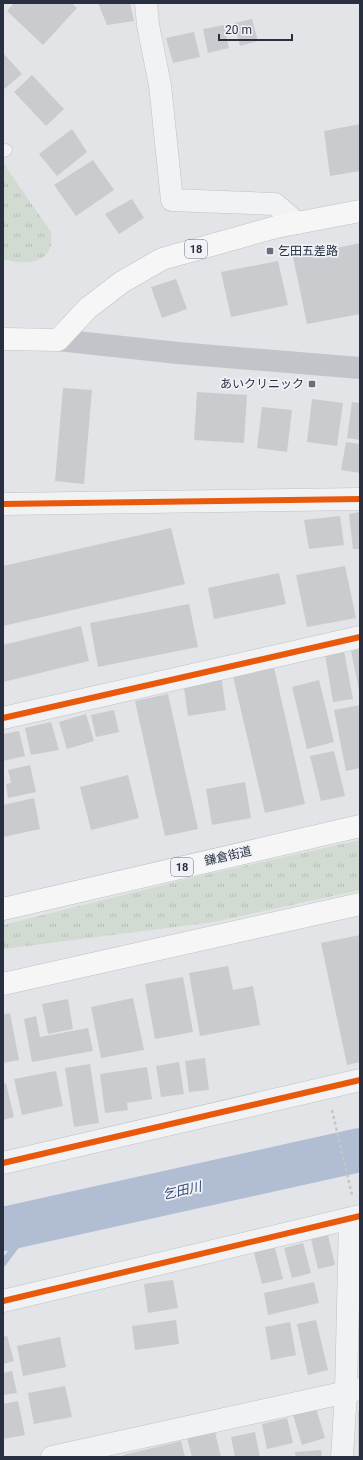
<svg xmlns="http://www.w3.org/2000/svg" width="363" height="1460" viewBox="0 0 363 1460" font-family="Roboto,'Noto Sans JP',sans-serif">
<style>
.grass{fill:url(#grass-tufts)}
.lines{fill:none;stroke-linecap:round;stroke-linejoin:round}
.stream{stroke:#b0bdd3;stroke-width:7}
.river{stroke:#b0bdd3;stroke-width:44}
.building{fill:#c9cbcf}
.lane-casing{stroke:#bfc1c5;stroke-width:13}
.street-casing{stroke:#bfc1c5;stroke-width:23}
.primary-casing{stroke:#bec1c5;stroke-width:23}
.path{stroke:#c4c5ca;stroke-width:2.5;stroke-dasharray:3 3;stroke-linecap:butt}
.lane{stroke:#f1f2f4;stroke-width:12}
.street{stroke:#f1f2f4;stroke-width:22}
.secondary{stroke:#c3c4c9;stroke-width:22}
.primary{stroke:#f6f6f6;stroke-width:22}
.cycleway-casing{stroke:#f0f2f7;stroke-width:8}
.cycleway{stroke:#e8590c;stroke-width:6}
.poi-dot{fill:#696e7b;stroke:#f0f2f7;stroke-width:1.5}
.labels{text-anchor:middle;stroke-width:3.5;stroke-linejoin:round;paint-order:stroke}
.shield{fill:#f0f2f7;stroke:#646a78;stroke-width:1}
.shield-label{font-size:11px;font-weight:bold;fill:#282f41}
.poi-label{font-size:12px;fill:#282f41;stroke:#f0f2f7;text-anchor:start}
.street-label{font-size:12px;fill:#282f41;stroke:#f0f2f7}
.water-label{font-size:13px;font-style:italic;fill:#324976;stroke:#f0f2f7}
</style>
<defs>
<pattern id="grass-tufts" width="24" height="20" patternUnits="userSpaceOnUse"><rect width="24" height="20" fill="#d2dbd2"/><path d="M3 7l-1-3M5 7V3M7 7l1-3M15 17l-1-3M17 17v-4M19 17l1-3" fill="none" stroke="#b4bcb6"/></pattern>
</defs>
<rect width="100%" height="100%" fill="#e2e4e7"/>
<!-- grass -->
<g class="grass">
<path d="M3 163 51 232C56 264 26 266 3 259Z"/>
<polygon points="360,840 360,890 214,922 3,949 3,925 195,877"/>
</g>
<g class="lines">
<!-- stream -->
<polyline class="stream" points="3,1263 34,1222"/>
<!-- river -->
<polyline class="river" points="3,1229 360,1150"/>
</g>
<!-- building -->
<g class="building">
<polygon points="14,3 71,3 77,8 43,45 7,11"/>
<polygon points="98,3 130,3 134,21 107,25"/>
<polygon points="252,19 258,41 240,46 234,23"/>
<polygon points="224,25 229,48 208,53 203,29"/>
<polygon points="194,32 200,57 173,63 166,38"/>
<polygon points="3,53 22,74 3,90"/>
<polygon points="32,75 64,109 46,126 14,92"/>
<polygon points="360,124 360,171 330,176 324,131"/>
<polygon points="72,129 87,152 57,176 39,154"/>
<polygon points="93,160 114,190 76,216 54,185"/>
<polygon points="132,199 144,218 119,234 105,214"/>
<polygon points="360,243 360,314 307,324 293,257"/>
<polygon points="278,261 288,305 231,317 221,272"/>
<polygon points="176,279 187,309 162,318 151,287"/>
<polygon points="63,388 92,390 84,484 55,481"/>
<polygon points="197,392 247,395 244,443 194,440"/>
<polygon points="312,399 343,403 337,446 307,442"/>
<polygon points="352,402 360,403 360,440 347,438"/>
<polygon points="262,407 292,410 287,452 257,448"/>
<polygon points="346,442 360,444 360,473 341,470"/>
<polygon points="360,512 360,549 353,549 349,514"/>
<polygon points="340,516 344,545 309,549 304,520"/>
<polygon points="171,528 185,584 3,626 3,566"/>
<polygon points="345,566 356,618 307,627 296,575"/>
<polygon points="279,573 286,604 214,619 208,588"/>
<polygon points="189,604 198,647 98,667 90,623"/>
<polygon points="81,626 89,661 3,682 3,645"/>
<polygon points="360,649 360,690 359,690 351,651"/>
<polygon points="344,651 353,699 333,702 325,654"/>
<polygon points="273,663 305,804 265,813 232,672"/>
<polygon points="221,675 226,710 188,716 183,681"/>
<polygon points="319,680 334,742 307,749 292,687"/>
<polygon points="168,694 198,829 165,836 135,701"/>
<polygon points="360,705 360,768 346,771 334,710"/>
<polygon points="114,710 119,732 96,737 91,715"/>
<polygon points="86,714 94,741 67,749 59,722"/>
<polygon points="51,722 59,750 31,755 25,728"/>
<polygon points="19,731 25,756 3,761 3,734"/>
<polygon points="334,751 345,796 321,801 310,756"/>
<polygon points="30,765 36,792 8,798 6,784 11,783 8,770"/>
<polygon points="128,775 139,818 91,830 80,787"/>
<polygon points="245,782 251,818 212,825 206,789"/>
<polygon points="34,798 40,829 3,837 3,805"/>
<polygon points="360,935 360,1062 347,1065 321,943"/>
<polygon points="228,966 233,990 253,986 260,1025 200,1036 189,973"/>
<polygon points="183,977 193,1032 155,1039 145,984"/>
<polygon points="133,998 144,1050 101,1058 91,1007"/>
<polygon points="68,999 73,1029 48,1034 42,1004"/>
<polygon points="10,1013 19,1060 3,1063 3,1015"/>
<polygon points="36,1016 40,1037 88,1028 93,1051 32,1062 24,1019"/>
<polygon points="205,1058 209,1090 189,1092 185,1061"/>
<polygon points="179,1062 184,1094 161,1097 156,1066"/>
<polygon points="90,1064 99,1123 74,1127 65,1068"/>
<polygon points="147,1067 152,1099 127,1103 128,1110 105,1113 100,1074"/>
<polygon points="56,1071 63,1106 22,1115 14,1079"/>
<polygon points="6,1083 14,1117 3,1120 3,1084"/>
<polygon points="328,1235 335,1265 318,1269 311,1239"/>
<polygon points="303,1243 311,1273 292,1278 284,1248"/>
<polygon points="274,1244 283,1279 262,1284 253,1249"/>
<polygon points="173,1280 178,1308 148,1313 144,1284"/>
<polygon points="314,1282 319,1303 268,1315 264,1293"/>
<polygon points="176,1320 179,1344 135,1350 132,1326"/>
<polygon points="316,1320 328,1370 308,1375 297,1324"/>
<polygon points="290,1322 296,1355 271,1360 265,1327"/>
<polygon points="7,1336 14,1361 3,1364 3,1337"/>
<polygon points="60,1337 66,1367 23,1376 17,1346"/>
<polygon points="12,1371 17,1393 3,1395 3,1373"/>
<polygon points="65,1386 72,1417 34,1424 28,1393"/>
<polygon points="18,1401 25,1435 3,1439 3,1404"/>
<polygon points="316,1408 325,1438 302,1445 293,1415"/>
<rect x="358" y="1411" width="2" height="46"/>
<polygon points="287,1418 293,1443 267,1449 262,1424"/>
<polygon points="215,1432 221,1457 192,1457 187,1438"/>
<polygon points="255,1432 260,1457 235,1457 231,1437"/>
<polygon points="181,1441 185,1457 124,1457 123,1455"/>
<polygon points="321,1450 322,1457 296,1457 295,1452"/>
</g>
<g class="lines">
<defs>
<polyline id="lane" points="3,151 6,150"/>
<g id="street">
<polyline points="146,3 148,25 160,85 172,200 275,204 297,223"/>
<polyline points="3,504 360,499"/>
<polyline points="3,718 360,637"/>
<polyline points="3,1163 360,1080"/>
<polyline points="3,1301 360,1216"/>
<polyline points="52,1457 360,1389"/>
<polyline points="342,1457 346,1392 350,1219"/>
</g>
<g id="primary">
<polyline points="3,339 58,340 88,308 122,282 162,259 276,227 360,211"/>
<polyline points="3,909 360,826"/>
<polyline points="3,984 360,904"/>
</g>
</defs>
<!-- lane casing -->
<use href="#lane" class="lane-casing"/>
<!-- street casing -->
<use href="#street" class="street-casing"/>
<!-- primary casing -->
<use href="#primary" class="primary-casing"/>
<!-- path -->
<polyline class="path" points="332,1110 352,1195"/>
<!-- lane -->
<use href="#lane" class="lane"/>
<!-- street -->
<use href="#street" class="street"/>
<!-- secondary -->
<polyline class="secondary" points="58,340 178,353 360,368"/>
<!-- primary -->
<use href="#primary" class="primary"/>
<defs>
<g id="cycleway">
<polyline points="3,504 360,499"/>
<polyline points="3,718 360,637"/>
<polyline points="3,1163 360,1080"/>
<polyline points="3,1301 360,1216"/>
</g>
</defs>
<!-- cycleway casing -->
<use href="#cycleway" class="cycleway-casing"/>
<!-- cycleway -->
<use href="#cycleway" class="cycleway"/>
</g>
<!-- markers -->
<g class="poi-dot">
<rect x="266" y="247" width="8" height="8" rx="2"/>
<rect x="308" y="380" width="8" height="8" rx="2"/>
</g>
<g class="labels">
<!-- shield labels -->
<g class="shield">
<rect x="185" y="240" width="22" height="18" rx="3"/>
<rect x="171" y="858" width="22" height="18" rx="3"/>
</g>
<g class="shield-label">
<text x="196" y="253">18</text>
<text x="182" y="871">18</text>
</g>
<!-- poi labels -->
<g class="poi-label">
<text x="278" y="255">乞田五差路</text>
<text x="304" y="388" text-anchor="end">あいクリニック</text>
</g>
<!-- street labels -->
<g class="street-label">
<text transform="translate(228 856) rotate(-13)" y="4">鎌倉街道</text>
</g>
<!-- water labels -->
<g class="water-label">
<text transform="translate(182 1190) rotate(-13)" y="5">乞田川</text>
</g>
</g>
<!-- border -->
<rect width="363" height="1460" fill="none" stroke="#282f41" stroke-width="8"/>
<!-- scale -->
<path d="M219 34v6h73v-6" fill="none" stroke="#282f41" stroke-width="2"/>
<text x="225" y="34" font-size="12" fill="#282f41" stroke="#f0f2f7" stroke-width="3" paint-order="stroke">20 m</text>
</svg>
